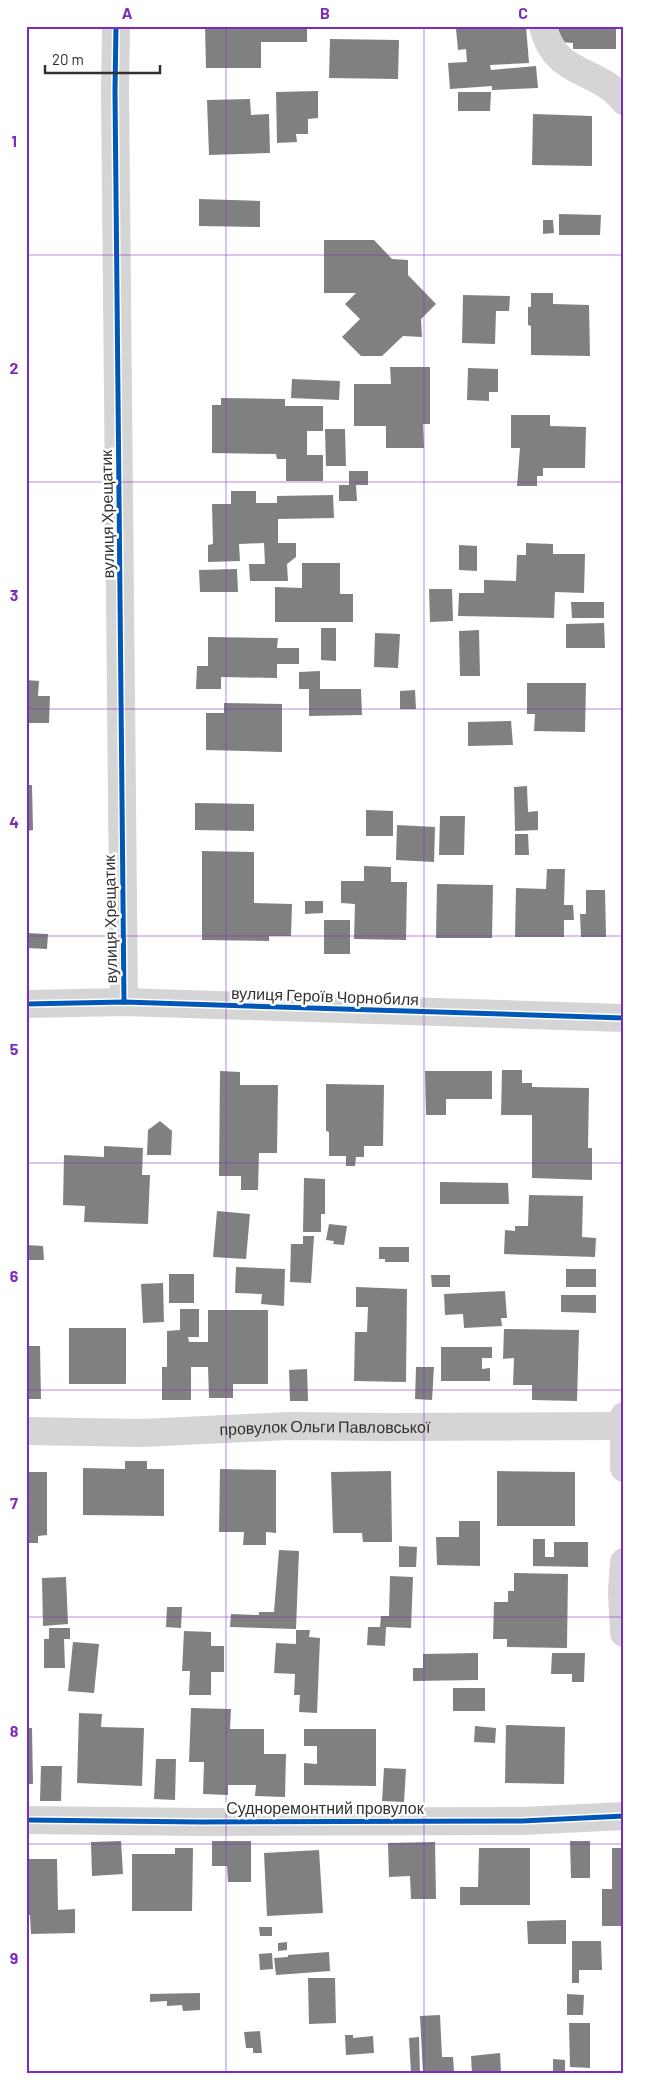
<svg xmlns="http://www.w3.org/2000/svg" width="650" height="2099" viewBox="0 0 650 2099" font-family="Barlow,sans-serif">
<style>
.building{fill:#808080}
.lines{fill:none;stroke-linecap:round;stroke-linejoin:round}
.minor{stroke:#d5d5d5;stroke-width:28}
.cycleway-casing{stroke:#fff;stroke-width:8}
.cycleway{stroke:#0057b8;stroke-width:5}
.grid{fill:none;stroke:#7b2cbf;stroke-width:1;stroke-opacity:0.55}
.labels{text-anchor:middle;stroke-width:5;stroke-linejoin:round;paint-order:stroke}
.street-label{font-size:16px;fill:#313131;stroke:#fff}
.neatline{fill:none;stroke:#7b2cbf;stroke-width:2}
.grid-label{font-size:16px;text-anchor:middle;font-weight:bold;fill:#7b2cbf}
</style>
<rect width="100%" height="100%" fill="#fff"/>
<!-- building -->
<g class="building">
<polygon points="205,26 307,26 307,42 261,42 261,68 206,68"/>
<polygon points="464,26 526,26 529,63 490,65 491,70 536,66 538,88 492,90 492,86 450,89 448,63 467,62 466,49 458,50 456,29 464,29"/>
<polygon points="557,26 616,26 616,49 573,49 573,43 561,42"/>
<polygon points="330,39 399,40 398,79 329,78"/>
<polygon points="318,91 318,118 308,119 308,134 296,134 297,142 277,143 276,92"/>
<polygon points="458,92 491,92 490,111 458,111"/>
<polygon points="250,99 251,115 269,114 270,153 209,155 207,100"/>
<polygon points="533,114 592,116 592,166 532,165"/>
<polygon points="199,199 260,201 260,227 199,226"/>
<polygon points="559,214 601,215 600,235 559,235"/>
<polygon points="543,220 553,220 554,233 543,234"/>
<polygon points="324,240 374,240 392,259 408,260 408,275 436,304 421,319 422,337 403,336 382,356 361,356 342,337 360,319 345,304 356,293 324,293"/>
<polygon points="531,293 553,293 553,304 589,305 590,356 531,355 531,326 528,325 528,307 531,307"/>
<polygon points="463,295 510,296 509,311 496,311 495,344 462,343"/>
<polygon points="390,367 430,367 430,424 423,424 424,448 386,448 386,426 354,426 354,384 391,384"/>
<polygon points="468,368 498,369 498,392 489,392 489,401 467,400"/>
<polygon points="292,379 340,381 339,400 291,398"/>
<polygon points="221,398 285,399 285,406 323,406 323,431 307,431 307,455 323,455 323,481 286,481 286,459 277,459 276,454 212,453 212,405 221,405"/>
<polygon points="511,415 550,415 550,426 586,427 585,468 543,468 543,476 537,476 537,486 517,486 520,448 511,448"/>
<polygon points="325,429 345,429 346,466 326,466"/>
<polygon points="349,471 368,471 368,485 356,485 357,501 339,501 339,485 349,485"/>
<polygon points="231,491 256,491 256,503 277,503 277,496 333,495 334,518 278,519 278,543 296,543 296,557 287,564 288,581 250,581 249,564 265,564 264,543 239,544 240,561 208,562 208,545 213,544 212,504 231,504"/>
<polygon points="526,543 553,544 553,554 585,554 584,593 555,592 554,618 458,616 459,593 484,593 484,580 516,581 517,555 526,555"/>
<polygon points="459,545 477,546 477,571 459,570"/>
<polygon points="302,563 340,563 340,594 353,594 353,622 275,622 275,587 302,588"/>
<polygon points="237,569 238,592 200,592 199,570"/>
<polygon points="429,589 452,589 453,621 430,622"/>
<polygon points="571,602 604,602 604,618 572,618"/>
<polygon points="604,623 605,648 566,648 566,624"/>
<polygon points="321,628 336,628 336,661 321,660"/>
<polygon points="479,630 480,676 460,676 459,631"/>
<polygon points="375,633 400,634 398,668 374,667"/>
<polygon points="208,637 278,638 277,648 299,648 299,664 277,664 277,678 221,677 221,689 196,689 197,666 208,666"/>
<polygon points="320,671 320,689 361,689 362,715 309,716 309,689 299,689 299,672"/>
<polygon points="26,680 39,681 38,696 50,696 49,723 26,723"/>
<polygon points="527,683 586,683 585,732 534,731 535,714 527,714"/>
<polygon points="415,690 416,709 400,709 400,691"/>
<polygon points="224,703 282,704 282,752 206,750 206,713 224,713"/>
<polygon points="511,721 513,745 468,746 468,722"/>
<polygon points="26,785 32,785 33,830 26,831"/>
<polygon points="527,786 528,812 538,811 538,830 515,831 514,787"/>
<polygon points="195,803 254,804 254,831 195,830"/>
<polygon points="366,810 393,811 393,836 366,836"/>
<polygon points="440,816 465,816 464,855 439,855"/>
<polygon points="397,825 435,827 434,862 396,860"/>
<polygon points="515,834 528,834 529,855 515,855"/>
<polygon points="202,851 254,852 254,903 292,904 291,936 269,936 269,941 202,940"/>
<polygon points="364,866 391,867 391,882 407,882 406,940 354,939 355,904 341,903 341,881 364,881"/>
<polygon points="547,869 565,869 564,905 573,905 574,920 564,920 564,937 515,937 516,888 546,889"/>
<polygon points="437,884 493,885 492,938 436,938"/>
<polygon points="586,890 605,890 606,937 581,937 580,914 586,914"/>
<polygon points="305,901 323,901 323,913 305,914"/>
<rect x="324" y="920" width="26" height="34"/>
<polygon points="26,933 48,934 47,949 26,948"/>
<polygon points="502,1070 522,1070 522,1083 532,1083 532,1087 589,1088 588,1148 592,1148 592,1180 532,1178 532,1115 501,1115"/>
<polygon points="220,1071 240,1072 240,1085 278,1085 277,1153 259,1153 258,1190 241,1190 241,1176 219,1176"/>
<polygon points="425,1071 492,1071 492,1099 446,1099 446,1115 426,1115"/>
<polygon points="326,1084 384,1085 383,1146 364,1146 364,1157 356,1157 355,1166 346,1166 346,1156 329,1156 329,1132 326,1131"/>
<polygon points="160,1121 172,1131 171,1155 147,1155 148,1130"/>
<polygon points="104,1146 143,1148 142,1175 150,1175 148,1224 84,1222 85,1206 63,1205 64,1155 104,1157"/>
<polygon points="304,1178 325,1179 325,1214 321,1214 321,1232 303,1232"/>
<polygon points="440,1182 508,1183 509,1204 440,1204"/>
<polygon points="529,1195 583,1196 582,1237 596,1238 595,1257 504,1254 505,1230 515,1231 515,1226 528,1226"/>
<polygon points="217,1211 250,1214 246,1259 213,1257"/>
<polygon points="329,1224 347,1226 344,1245 333,1244 334,1241 326,1240"/>
<polygon points="303,1236 314,1236 311,1283 290,1282 291,1244 303,1244"/>
<polygon points="26,1245 43,1246 44,1260 26,1260"/>
<polygon points="379,1247 409,1247 409,1262 385,1262 385,1259 379,1259"/>
<polygon points="236,1267 285,1269 284,1306 261,1304 262,1294 235,1293"/>
<rect x="566" y="1269" width="30" height="18"/>
<rect x="169" y="1274" width="25" height="29"/>
<polygon points="431,1275 450,1275 450,1287 432,1287"/>
<polygon points="163,1283 164,1322 143,1323 141,1284"/>
<polygon points="356,1287 407,1289 406,1382 354,1381 355,1332 367,1332 368,1307 356,1307"/>
<polygon points="505,1291 507,1318 501,1318 502,1326 464,1328 463,1314 445,1315 444,1294"/>
<polygon points="561,1295 596,1295 596,1313 561,1312"/>
<polygon points="180,1309 199,1309 199,1337 188,1337 189,1342 208,1342 208,1310 268,1310 268,1384 233,1384 233,1398 209,1398 208,1367 191,1367 191,1400 162,1400 162,1367 167,1367 167,1331 180,1330"/>
<rect x="69" y="1328" width="57" height="56"/>
<polygon points="504,1329 579,1330 577,1401 532,1400 532,1385 513,1385 514,1358 503,1359"/>
<polygon points="26,1346 40,1346 41,1399 26,1399"/>
<polygon points="441,1347 492,1347 492,1358 482,1358 482,1369 490,1368 490,1381 441,1381"/>
<polygon points="416,1367 434,1367 432,1400 415,1399"/>
<polygon points="307,1369 308,1401 290,1401 289,1370"/>
<polygon points="125,1461 147,1461 147,1469 164,1469 164,1516 83,1515 83,1468 125,1469"/>
<polygon points="220,1469 276,1470 276,1533 266,1532 266,1545 243,1545 244,1532 219,1532"/>
<polygon points="391,1471 392,1542 363,1542 362,1533 333,1533 331,1472"/>
<polygon points="497,1471 575,1472 575,1526 497,1526"/>
<polygon points="26,1472 47,1472 47,1535 38,1536 38,1543 26,1543"/>
<polygon points="459,1521 480,1521 480,1566 437,1565 436,1537 459,1537"/>
<polygon points="533,1539 545,1539 545,1557 554,1557 554,1542 588,1542 588,1567 533,1566"/>
<polygon points="399,1546 417,1547 416,1567 399,1567"/>
<polygon points="279,1550 299,1551 296,1629 230,1627 231,1614 259,1615 259,1612 274,1612"/>
<polygon points="514,1573 568,1574 567,1648 507,1647 507,1639 493,1639 494,1602 508,1602 508,1591 514,1591"/>
<polygon points="390,1576 413,1577 411,1628 386,1627 385,1646 367,1645 368,1627 380,1627 381,1616 389,1616"/>
<polygon points="66,1577 68,1624 43,1626 42,1578"/>
<polygon points="167,1607 182,1607 181,1628 166,1627"/>
<polygon points="49,1628 70,1628 70,1639 64,1639 65,1668 44,1668 44,1639 49,1639"/>
<polygon points="296,1630 310,1630 309,1637 320,1638 317,1713 299,1712 300,1695 294,1695 295,1674 274,1673 276,1643 296,1644"/>
<polygon points="184,1631 211,1632 211,1646 224,1646 224,1672 211,1672 211,1695 189,1695 190,1671 182,1671"/>
<polygon points="73,1642 99,1644 94,1693 68,1691"/>
<polygon points="478,1653 478,1680 413,1681 413,1668 423,1668 423,1654"/>
<polygon points="552,1653 585,1653 584,1682 572,1682 572,1674 551,1674"/>
<rect x="453" y="1688" width="32" height="23"/>
<polygon points="191,1708 231,1709 230,1729 264,1729 264,1754 286,1754 285,1797 255,1796 256,1785 228,1785 228,1795 203,1794 204,1762 189,1762"/>
<polygon points="79,1713 102,1714 101,1727 144,1728 142,1786 77,1783"/>
<polygon points="506,1725 565,1727 564,1784 505,1783"/>
<polygon points="475,1726 496,1728 495,1743 474,1742"/>
<polygon points="26,1728 32,1728 33,1784 26,1784"/>
<polygon points="304,1729 376,1729 376,1786 304,1785 304,1763 317,1764 317,1746 304,1746"/>
<polygon points="156,1759 176,1759 175,1800 154,1799"/>
<polygon points="41,1766 62,1766 61,1801 40,1801"/>
<polygon points="384,1768 406,1769 404,1802 382,1801"/>
<polygon points="121,1841 123,1874 92,1876 91,1842"/>
<polygon points="212,1841 251,1841 251,1882 228,1882 227,1866 212,1866"/>
<polygon points="570,1841 590,1841 590,1878 571,1878"/>
<polygon points="435,1842 436,1899 411,1899 410,1876 389,1877 388,1843"/>
<polygon points="175,1848 193,1848 192,1911 132,1911 132,1854 175,1854"/>
<polygon points="479,1848 530,1848 530,1905 460,1905 460,1887 478,1887"/>
<polygon points="612,1848 624,1848 624,1926 602,1926 602,1889 612,1889"/>
<polygon points="319,1850 323,1913 267,1916 264,1853"/>
<polygon points="26,1859 57,1859 58,1910 75,1909 75,1933 31,1934 30,1915 26,1915"/>
<polygon points="566,1920 566,1944 528,1944 527,1921"/>
<polygon points="259,1927 272,1927 272,1936 260,1936"/>
<polygon points="572,1941 601,1941 602,1970 579,1970 579,1983 572,1983"/>
<polygon points="287,1942 287,1950 278,1951 278,1943"/>
<polygon points="329,1952 330,1971 276,1975 274,1958 288,1957 288,1955"/>
<polygon points="272,1953 273,1969 260,1970 259,1954"/>
<polygon points="308,1978 335,1978 336,2023 309,2024"/>
<polygon points="200,1993 200,2010 183,2011 182,2005 167,2006 167,2001 150,2002 150,1994"/>
<polygon points="567,1994 584,1995 583,2015 567,2015"/>
<polygon points="440,2015 442,2057 453,2057 454,2072 423,2073 420,2016"/>
<polygon points="569,2023 590,2023 590,2068 570,2067"/>
<polygon points="260,2031 262,2053 253,2053 253,2048 246,2048 244,2032"/>
<polygon points="345,2035 353,2035 353,2038 373,2036 374,2053 346,2055"/>
<polygon points="419,2037 420,2073 411,2073 409,2038"/>
<polygon points="500,2053 501,2072 472,2073 471,2056"/>
<polygon points="553,2059 565,2060 565,2073 553,2072"/>
</g>
<g class="lines">
<!-- minor -->
<g class="minor">
<polyline points="116,26 115,91 124,1002"/>
<path d="M543 26C555 78 597 66 624 101"/>
<polyline points="26,1004 124,1002 624,1018"/>
<polyline points="624,1416 624,1468"/>
<path id="s1" d="M26 1431 142 1433 289 1426 385 1427 623 1426"/>
<polyline points="624,1562 622,1592 624,1633"/>
<polyline points="26,1820 200,1822 522,1821 624,1816"/>
</g>
<defs>
<g id="cycleway">
<polyline points="116,26 115,91 124,1002"/>
<polyline points="26,1004 124,1002 624,1018"/>
<polyline points="26,1820 200,1822 522,1821 624,1816"/>
</g>
</defs>
<!-- cycleway casing -->
<use href="#cycleway" class="cycleway-casing"/>
<!-- cycleway -->
<use href="#cycleway" class="cycleway"/>
</g>
<!-- grid -->
<path class="grid" d="M226 26V2073M424 26V2073M26 255H624M26 482H624M26 709H624M26 936H624M26 1163H624M26 1390H624M26 1617H624M26 1844H624"/>
<g class="labels">
<!-- street labels -->
<g class="street-label">
<text transform="translate(107 514) rotate(-91)" y="6">вулиця Хрещатик</text>
<text transform="translate(110 919) rotate(-91)" y="6">вулиця Хрещатик</text>
<text transform="translate(325 996) rotate(2)" y="6">вулиця Героїв Чорнобиля</text>
<text dy="6" stroke="none"><textPath href="#s1" startOffset="299">провулок Ольги Павловської</textPath></text>
<text x="325" y="1814">Судноремонтний провулок</text>
</g>
</g>
<!-- border -->
<rect width="650" height="2099" fill="none" stroke="#ffffff" stroke-width="55"/>
<!-- scale -->
<path d="M45 65v8h115v-8" fill="none" stroke="#313131" stroke-width="2.5"/>
<text x="52" y="65" font-size="15" fill="#313131" stroke="#ffffff" stroke-width="4" paint-order="stroke">20 m</text>
<rect x="28" y="28" width="594" height="2044" class="neatline"/>
<g class="grid-label">
<text x="127" y="19">A</text>
<text x="325" y="19">B</text>
<text x="523" y="19">C</text>
<text x="14" y="147">1</text>
<text x="14" y="374">2</text>
<text x="14" y="601">3</text>
<text x="14" y="828">4</text>
<text x="14" y="1055">5</text>
<text x="14" y="1282">6</text>
<text x="14" y="1509">7</text>
<text x="14" y="1737">8</text>
<text x="14" y="1964">9</text>
</g>
</svg>
